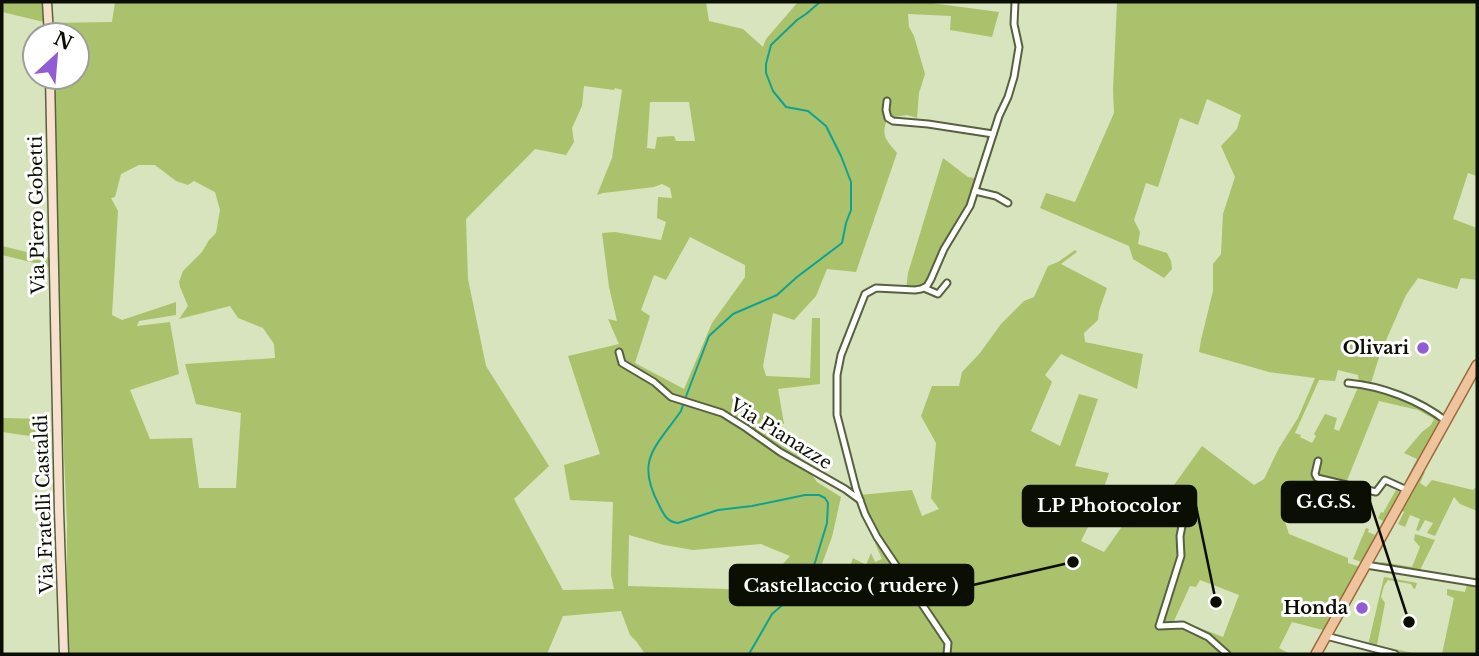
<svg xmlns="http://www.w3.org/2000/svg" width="1479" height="656" viewBox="0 0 1479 656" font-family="'Libre Baskerville',serif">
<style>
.green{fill:#aac26b;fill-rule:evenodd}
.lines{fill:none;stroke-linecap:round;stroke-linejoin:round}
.stream{stroke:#10a291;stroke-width:2}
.street-casing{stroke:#57613f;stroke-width:9}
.secondary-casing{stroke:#57613f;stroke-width:11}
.primary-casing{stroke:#986a3c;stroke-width:12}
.street{stroke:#fff;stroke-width:5}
.secondary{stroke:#f7e1ce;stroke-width:8}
.primary{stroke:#efc49d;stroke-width:9}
.poi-dot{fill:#915cd4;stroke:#fff;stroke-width:2.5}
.labels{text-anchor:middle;stroke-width:6;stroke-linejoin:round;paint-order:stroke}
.street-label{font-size:18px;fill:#0b0e03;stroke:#fff}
.poi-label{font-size:18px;font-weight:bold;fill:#0b0e03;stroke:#fff;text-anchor:end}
.leader{fill:none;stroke:#0b0e03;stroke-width:2.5}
.callout-dot{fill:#0b0e03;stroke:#fff;stroke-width:2.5}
.callout{fill:#0b0e03;stroke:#0b0e03;stroke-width:2.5}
.callout-label{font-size:19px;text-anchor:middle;font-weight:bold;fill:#fff}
</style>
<rect width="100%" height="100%" fill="#d8e4bd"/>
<!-- green -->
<g class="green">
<polygon points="2,2 44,2 44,22 2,12"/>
<path d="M115 2H706L709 21 743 29 763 47 766 39 798 2H924L999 12 992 37 950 30 951 16 908 14 909 27 914 36 925 74 919 93 917 118 907 115 888 118C880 135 886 140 897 153L856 272 827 269 816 296 794 320 773 313 763 366 766 376 810 378 812 318H820V384L778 389 784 424H771L775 438 797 453 817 482 841 497 832 537 815 583 833 590 837 580 844 584 845 576 867 588 870 583 849 570 853 558 866 565 871 553 875 562 882 559 875 543 878 541 945 643 944 654H645L636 641 630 635 621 611 563 616 547 654H67V524L61 385 52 77H77V35H51L50 23 112 22ZM584 86 614 90 615 88 622 90 612 158 597 195 603 193 654 187 662 184 670 188 672 198 658 197 657 218 666 222 661 240 615 232 602 233 609 287 617 321 608 319 619 344 568 356 600 454 564 465 570 500 613 502 611 575 614 589 563 590 514 499 549 466 486 366 468 279 466 219 535 149 566 155 574 142 572 128 582 106ZM650 102H689L695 141H676L674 136 657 137 655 149 647 148ZM139 165H155L176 181 188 185 194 181 215 192 220 210 216 233 209 240 202 252 183 271 179 282 180 287 188 306 179 319 230 306 238 318 263 328 274 344 275 358 185 364 196 404 241 413 236 488H199L192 438 150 439 130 390 179 374 170 322 137 326 139 321 176 315V302L122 320 112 315 118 211 111 198 115 197 121 174ZM690 237 745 265V277L712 323 684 389 635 363 650 316 641 310 654 275 666 280ZM629 535 664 545 693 550 761 544 790 556 760 590 628 586Z"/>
<path d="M1117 2H1477V176L1468 173 1453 219 1477 228V280L1461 278 1457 289 1418 278 1406 295 1380 354 1370 386 1419 405 1441 421 1407 483 1405 482 1417 459 1404 453 1422 432 1431 425 1434 419 1418 410 1379 401 1346 483 1322 476 1321 482 1349 490 1344 506 1296 492 1284 519 1289 534 1348 558V563L1360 567 1323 630 1292 622 1279 648 1290 654H1231L1209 635 1194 628 1195 626 1223 637 1239 595 1200 580 1196 587 1190 586 1174 621V624L1207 639 1224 654H951L950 644C919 597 879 548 860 495L912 490 922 516 939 509 931 498 936 443 921 416 932 386H959L962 372 980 353 1001 324 1024 301 1034 297 1048 266 1058 262 1075 250 1077 252 1061 264 1107 288 1099 311 1098 320 1084 333 1085 342 1143 354 1137 389 1061 354 1045 375 1052 382 1031 431 1060 446 1079 394 1098 399 1075 466 1109 473 1095 513 1081 541 1104 552 1140 501 1155 486 1169 492 1202 446 1254 485 1264 479 1279 448 1298 418 1315 378 1269 372 1199 352 1201 340 1213 291V264L1221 254 1223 214 1235 177 1221 146 1237 129 1241 115 1207 99 1198 125 1180 118 1158 187 1146 183 1134 220 1140 232 1138 244 1167 253 1171 261 1172 269 1164 278 1133 259 1129 246 1040 208 1046 193 1075 202 1114 113 1113 90ZM1338 370 1358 375 1359 385 1339 431 1334 429 1337 418 1325 414 1314 434 1316 436 1312 443 1300 437 1301 435 1295 433 1319 380 1335 381Z"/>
<polygon points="943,158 968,177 979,179 975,191 927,286 906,290 908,273"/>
<polygon points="2,246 51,258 51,267 2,255"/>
<polygon points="2,418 49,419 50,439 2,432"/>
<polygon points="1423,471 1425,472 1420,483 1426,487 1432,480 1473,490 1477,486 1477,511 1460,504 1454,497 1435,536 1427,533 1433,523 1425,520 1419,531 1416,530 1420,519 1410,515 1405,527 1398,524 1404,512 1401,510"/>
<polygon points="1396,490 1400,492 1364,563 1353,559 1366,528 1369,529 1368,532 1375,535 1383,521 1378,518 1381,512 1383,513"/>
<polygon points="1415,534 1435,540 1420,570 1381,563 1382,562 1412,567 1420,547 1414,540"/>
<polygon points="1384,577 1417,583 1415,589 1413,588 1411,584 1388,580 1384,586 1381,597 1385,603 1377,645 1417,654 1403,654 1368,645"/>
<polygon points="1467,584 1477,586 1476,654 1442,654 1454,598 1447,595 1447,589 1465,592"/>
</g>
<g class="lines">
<!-- stream -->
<g class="stream">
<polyline points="685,399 709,336 733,314 777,295 797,277 842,243 846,223 851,210 851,182 841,156 826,126 808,111 786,107 773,91 766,73 766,64 771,45 797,20 806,14 820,2"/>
<path d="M683 405 681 411C655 448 635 460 659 505 664 515 667 522 678 523L718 510 752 506 805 495H819L825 498 828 503 827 523 813 569 794 595 772 614 749 654"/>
</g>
<defs>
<g id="street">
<polyline points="887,101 886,110 888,118 893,121 928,124 993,134"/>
<polyline points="975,191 996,196 1008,203"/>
<polyline points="924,288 938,294 947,283"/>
<polyline points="619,352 622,363 654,382 671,397 722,413 746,428 780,452 845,489 860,500"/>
<path d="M1348 383C1382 386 1419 400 1446 421"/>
<polyline points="1318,461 1315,474 1317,478 1376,492 1385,480 1407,490"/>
<polyline points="1182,526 1180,536 1181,556 1159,626 1183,625 1208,637 1227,654"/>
<polyline points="1366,565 1477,583"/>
<polyline points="1326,636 1395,654"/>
<polyline points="947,654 948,643 877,537 865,514 856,489 837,415 837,375 841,355 865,294 876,288 915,290 921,289 927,286 931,279 944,249 970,206 999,116 1008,97 1014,77 1019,47 1014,24 1015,2"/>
</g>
<g id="secondary">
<polyline points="47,2 49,35"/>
<polyline points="50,77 59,510 64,654"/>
</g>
<polyline id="primary" points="1316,654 1477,365"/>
</defs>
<!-- street casing -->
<use href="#street" class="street-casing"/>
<!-- secondary casing -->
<use href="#secondary" class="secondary-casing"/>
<!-- primary casing -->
<use href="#primary" class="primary-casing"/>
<!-- street -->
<use href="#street" class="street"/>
<!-- secondary -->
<use href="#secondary" class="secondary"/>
<!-- primary -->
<use href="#primary" class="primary"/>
</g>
<!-- markers -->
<g class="poi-dot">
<circle cx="1423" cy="348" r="7"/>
<circle cx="1362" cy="608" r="7"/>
</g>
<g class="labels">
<!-- street labels -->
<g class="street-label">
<text transform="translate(37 215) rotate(-91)" y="6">Via Piero Gobetti</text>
<text transform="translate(781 434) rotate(32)" y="6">Via Pianazze</text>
<text transform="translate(44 504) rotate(-92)" y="6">Via Fratelli Castaldi</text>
</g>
<!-- poi labels -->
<g class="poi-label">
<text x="1409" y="354">Olivari</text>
<text x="1348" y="614">Honda</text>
</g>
</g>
<!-- callouts -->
<path class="leader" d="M1409 622L1370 502M1216 602L1196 506M1073 562L973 585"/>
<g class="callout-dot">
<circle cx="1409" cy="622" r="7"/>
<circle cx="1216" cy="602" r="7"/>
<circle cx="1073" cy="562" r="7"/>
</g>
<g class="callout">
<rect x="1282" y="482" width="88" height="40" rx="7"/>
<rect x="1023" y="486" width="173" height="40" rx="7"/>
<rect x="730" y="565" width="243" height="40" rx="7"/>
</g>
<g class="callout-label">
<text x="1326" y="508">G.G.S.</text>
<text x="1109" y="512">LP Photocolor</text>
<text x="851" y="592">Castellaccio ( rudere )</text>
</g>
<!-- border -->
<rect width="1479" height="656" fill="none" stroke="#0b0e03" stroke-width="7"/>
<!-- north arrow -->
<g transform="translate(56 56) rotate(26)"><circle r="33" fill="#ffffff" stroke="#9d9f9a" stroke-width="2"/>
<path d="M0-5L12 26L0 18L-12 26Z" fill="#915cd4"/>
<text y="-10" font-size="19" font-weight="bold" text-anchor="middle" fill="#0b0e03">N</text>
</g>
</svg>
